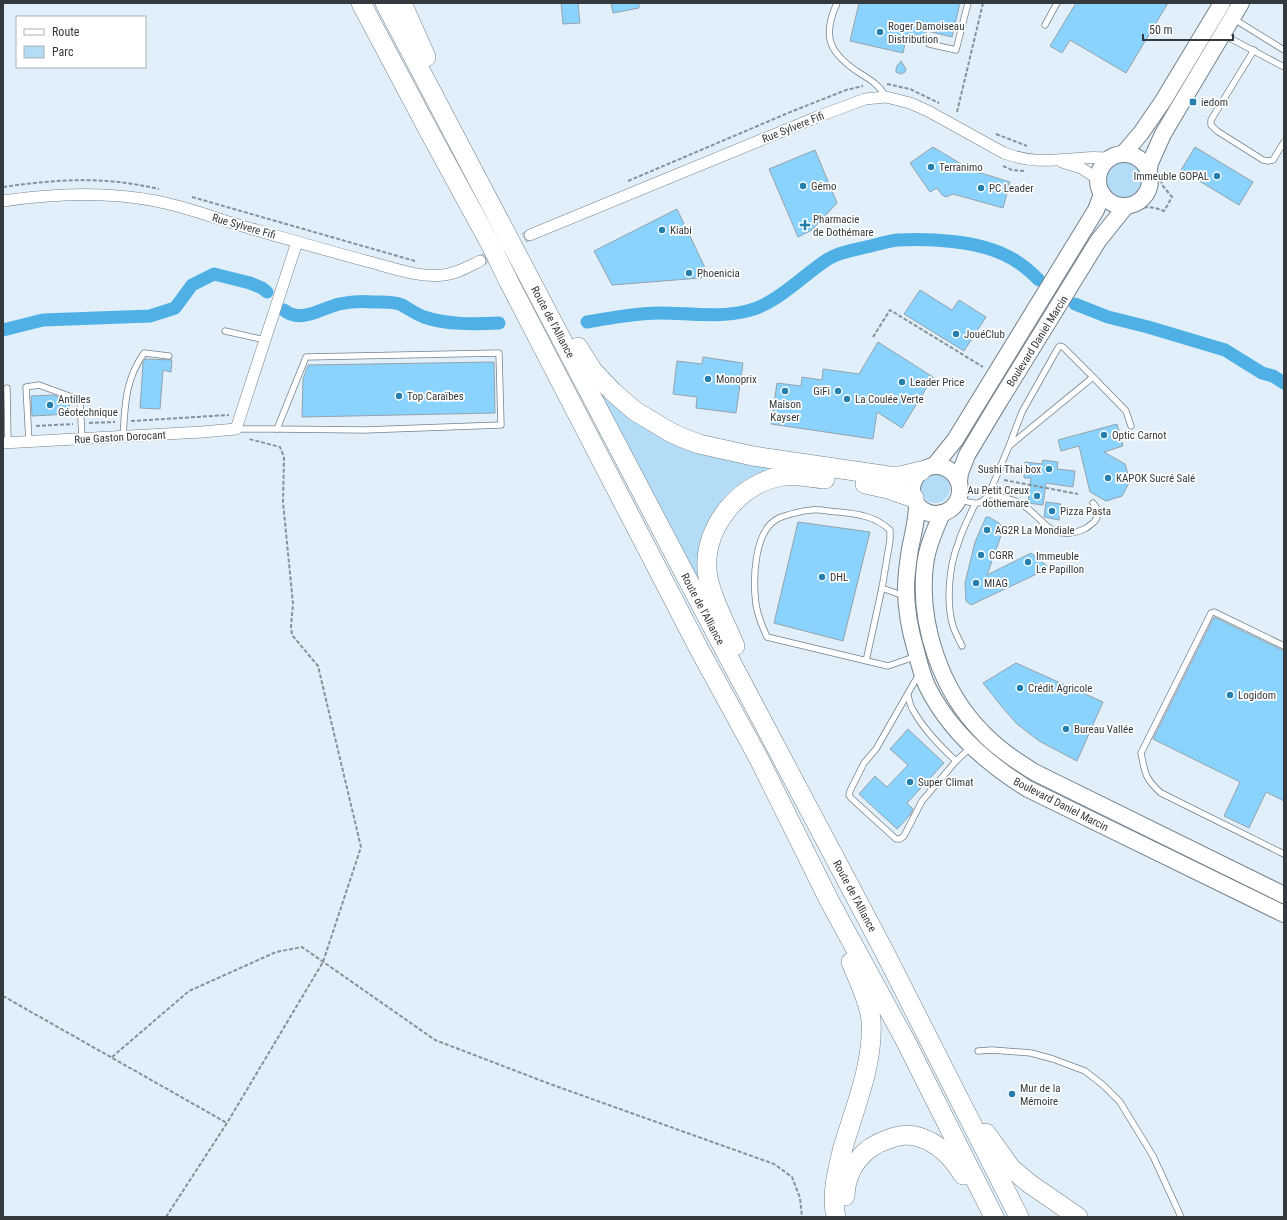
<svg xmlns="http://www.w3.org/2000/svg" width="1287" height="1220" viewBox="0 0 1287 1220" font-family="'Roboto Condensed',sans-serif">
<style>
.green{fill:#b3dcf6}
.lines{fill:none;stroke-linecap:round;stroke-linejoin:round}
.canal{stroke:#4fb0e5;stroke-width:13}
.building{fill:#8ad3ff;stroke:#94a3ac}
.minor-tunnel{stroke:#bdcbd4;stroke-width:11;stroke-dasharray:11 5.5;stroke-linecap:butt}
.service-casing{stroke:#74828b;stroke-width:7}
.minor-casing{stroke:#74828b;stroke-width:12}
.secondary-casing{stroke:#74828b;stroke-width:18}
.trunk-casing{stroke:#74828b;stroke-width:20}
.path{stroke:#879198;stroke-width:2;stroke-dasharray:4 2;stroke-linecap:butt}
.service{stroke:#fff;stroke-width:5.5}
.minor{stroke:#fff;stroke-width:11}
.secondary{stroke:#fff;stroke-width:16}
.trunk{stroke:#fff;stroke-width:19}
.poi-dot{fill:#247fac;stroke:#fff;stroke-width:1.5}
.labels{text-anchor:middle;stroke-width:3.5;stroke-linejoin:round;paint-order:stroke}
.poi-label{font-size:11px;fill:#33393d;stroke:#fff;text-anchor:start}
.street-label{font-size:11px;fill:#33393d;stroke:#fff}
</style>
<rect width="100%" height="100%" fill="#e0effa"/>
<!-- green -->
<g class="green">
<circle cx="1123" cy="179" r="20"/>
<path d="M601 394 645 423 787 469C772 471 754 474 741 483 723 494 706 520 701 540 698 552 703 567 695 579Z"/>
<circle cx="935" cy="488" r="15"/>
</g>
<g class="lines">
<!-- canal -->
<g class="canal">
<polyline points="1075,304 1108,317 1148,327 1225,350 1262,373 1273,376 1284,383"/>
<path d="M284 310C300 324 322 308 339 304 349 302 362 301 372 302 381 302 394 301 402 305 409 309 416 314 424 317 447 325 475 324 499 323"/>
<path d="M587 322C611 318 635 313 659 313 688 313 718 318 747 311 777 304 803 275 828 259 839 252 853 250 866 247 876 245 887 241 898 240 929 238 977 241 1005 255 1019 261 1029 270 1039 280"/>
<polyline points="3,330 43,320 150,316 175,308 192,285 214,274 250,283 262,288 267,292"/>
</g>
</g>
<!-- building -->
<g class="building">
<polygon points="561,3 578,3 580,23 563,24"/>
<polygon points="611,3 639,3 639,8 613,13"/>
<polygon points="859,3 960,3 952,37 927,31 922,38 918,35 907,35 903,53 850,41"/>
<polygon points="1076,3 1168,3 1126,73 1070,40 1062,53 1050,46"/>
<polygon points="901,61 906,69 905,72 901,74 896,72 896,69 897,66"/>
<polygon points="933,147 971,170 1010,182 1003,208 953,194 946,197 942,195 937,188 930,192 910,163"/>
<polygon points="1195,147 1253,182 1239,205 1181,170"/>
<polygon points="815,150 837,203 812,230 798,237 769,169"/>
<polygon points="677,209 708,274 701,278 612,285 594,251"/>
<polygon points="920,290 952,310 959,300 986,317 964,351 904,314"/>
<polygon points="878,342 933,377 902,428 877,412 873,439 771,424 777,383 801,386 802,377 822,380 823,369 859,374"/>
<polygon points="703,357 743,363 736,413 696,408 697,397 673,394 677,361 702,364"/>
<polygon points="145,359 172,360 171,372 163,370 160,409 140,408 143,363"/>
<polygon points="494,362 495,413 302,417 303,379 308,365"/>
<polygon points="53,395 69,400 70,414 32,416 31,396"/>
<polygon points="1117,424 1123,446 1104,452 1125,464 1130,481 1122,496 1106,501 1090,492 1079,446 1061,451 1058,440"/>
<polygon points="1043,460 1058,462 1057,469 1075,471 1073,487 1046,483 1043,505 1028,503 1031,478 1024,478 1025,462 1042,464"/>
<polygon points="1046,502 1061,504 1059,520 1044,517"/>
<polygon points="986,517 989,517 999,523 1002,526 1003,530 987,575 1031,553 1047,566 1041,572 971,605 966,601 965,583 975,542"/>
<polygon points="798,522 870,532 843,641 774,623"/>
<polygon points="1214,617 1284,651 1284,801 1266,792 1249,828 1224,816 1240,782 1153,739"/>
<polygon points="1016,663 1103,702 1077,761 1039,741 1017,724 1002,707 983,683"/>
<polygon points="908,729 944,763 907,803 913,809 910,815 897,829 859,794 875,776 887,787 908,765 890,749"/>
</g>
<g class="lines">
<!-- minor-tunnel -->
<polyline class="minor-tunnel" points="480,261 530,235"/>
<defs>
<g id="service">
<path d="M837 3C821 38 830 54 861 74 871 80 880 86 886 97"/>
<polyline points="1234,19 1284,50"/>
<polyline points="1045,25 1057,3"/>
<polyline points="1224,35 1284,67"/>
<polyline points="929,44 956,50 968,3"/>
<polyline points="1254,50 1211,120 1211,125 1217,131 1263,160 1268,161 1273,160 1284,142"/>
<polyline points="225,331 265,340"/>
<polygon points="499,353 501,425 364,430 277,429 306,357"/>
<polyline points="1093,377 1126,411 1131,426"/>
<polyline points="7,388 8,443"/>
<polyline points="236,429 277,429"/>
<path d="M123 437C125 405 125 380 144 353L169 356"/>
<polyline points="29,442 26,387 39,385 80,400 82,439"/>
<path d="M989 494C999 497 1012 498 1021 504 1041 515 1048 539 1075 532 1083 531 1088 527 1094 522 1100 515 1098 509 1093 503"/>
<path d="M958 499C973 503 979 508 989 494L1009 446 1022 412 1058 348 1060 346 1063 347 1093 377 1009 446"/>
<polyline points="882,588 904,596"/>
<path d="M962 646C959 639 955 633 953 626 946 603 949 566 958 544 962 530 969 517 975 504"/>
<path d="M1284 646 1214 612 1211 613 1141 753C1145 773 1145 779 1161 793L1284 854"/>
<path d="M866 661 882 588 890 540V530C875 516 858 514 839 512 831 512 821 509 812 510 805 510 786 515 779 518 753 530 753 581 756 605 758 616 762 626 767 637L888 666 917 656"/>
<polyline points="919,674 876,749 864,763 850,791 849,795 851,798 896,839 900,839 904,836 922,801 956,761 971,747"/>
<path d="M908 695C909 700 910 706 913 710 924 730 940 746 956 761"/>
<polyline points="978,1051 992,1050 1031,1053 1053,1059 1085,1071 1103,1085 1120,1102 1153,1156 1181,1217"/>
</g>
<g id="minor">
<polyline points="1062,162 1081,168 1098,179"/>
<path d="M3 201C55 193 105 191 156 201 182 206 207 215 232 223 277 236 321 249 366 261 390 267 418 278 443 275 456 274 468 267 480 261"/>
<path d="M530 235 817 117 865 99 886 97 910 103 928 111 1004 153C1033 164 1054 160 1084 158 1092 157 1101 158 1109 158"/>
<polyline points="3,443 202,432 236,429 297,242"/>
</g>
<g id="secondary">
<polyline points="1124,153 1141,133 1163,101 1222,3"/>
<circle cx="1124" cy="180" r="26"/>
<polyline points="1149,169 1150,163 1163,134 1241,3"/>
<polyline points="934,466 955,440 1096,210 1102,194"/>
<circle cx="936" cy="490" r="24"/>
<polyline points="959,482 960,473 967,455 997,405 1098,241 1126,206"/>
<path d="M917 504C917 520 913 534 910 549 908 562 906 575 906 588 906 610 910 631 916 651 919 663 922 675 927 686 949 731 986 763 1028 789L1284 914"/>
<path d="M942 513C935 530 927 547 925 565 918 624 941 691 983 733 998 749 1016 761 1034 772L1284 895"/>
</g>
<g id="trunk">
<polyline points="361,3 431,135 492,247 509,282 699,649 759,759 830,902 905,1040 994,1217"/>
<polyline points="385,3 721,643 883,949 1019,1217"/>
<polyline points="402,3 426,57"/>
<polyline points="578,347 593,371 613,392 635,411 670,432 683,438 699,444 753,456 889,476 900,476 921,471"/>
<polyline points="865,484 888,489 914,498"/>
<path d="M735 646C726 624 709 594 707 570 704 526 740 483 783 476 796 474 811 478 825 479"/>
<polyline points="986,1133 1011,1168 1030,1184 1078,1217"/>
<path d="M845 1196C846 1168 863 1147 889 1139 898 1135 910 1134 919 1137 938 1143 953 1158 963 1175"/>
<path d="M836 1217C831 1196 837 1172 842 1151 854 1109 874 1064 871 1020 870 1004 857 977 851 962"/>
</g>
</defs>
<!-- service casing -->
<use href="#service" class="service-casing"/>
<!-- minor casing -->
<use href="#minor" class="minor-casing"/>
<!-- secondary casing -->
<use href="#secondary" class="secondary-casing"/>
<!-- trunk casing -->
<use href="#trunk" class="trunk-casing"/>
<!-- path -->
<g class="path">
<polyline points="887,84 910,89 939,103"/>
<polyline points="957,112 983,3"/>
<polyline points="996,134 1027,146"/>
<polyline points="1003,166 1012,170 1024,171"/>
<polyline points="628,181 788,113 846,90 863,86"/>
<path d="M3 187C60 179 102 176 159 189"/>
<polyline points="192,197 415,261"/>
<path d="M1138 209C1148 206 1154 207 1164 211L1172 197 1163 186 1159 177"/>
<polyline points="873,337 890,310 983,367"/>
<polyline points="131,421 229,415"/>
<polyline points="89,423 115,422"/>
<polyline points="36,426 73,424"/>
<polyline points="1004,480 1078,494"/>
<polyline points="3,996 227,1123"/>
<polyline points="112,1057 189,991 276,952 302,947 435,1040 550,1084 774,1164 792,1177 800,1198 802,1217"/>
<polyline points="166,1217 227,1123 323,962 361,847 318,666 292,635 291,626 293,604 283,502 284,457 280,447 249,439"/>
</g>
<!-- service -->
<use href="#service" class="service"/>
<!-- minor -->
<use href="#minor" class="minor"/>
<!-- secondary -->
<use href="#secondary" class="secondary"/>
<!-- trunk -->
<use href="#trunk" class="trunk"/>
</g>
<!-- markers -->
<g class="poi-dot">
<circle cx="880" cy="32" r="4"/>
<rect x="1189" y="98" width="8" height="8" rx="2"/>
<circle cx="931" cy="167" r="4"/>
<circle cx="1217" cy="176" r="4"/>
<circle cx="803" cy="186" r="4"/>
<circle cx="981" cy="188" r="4"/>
<path d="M803 219h4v4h4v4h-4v4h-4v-4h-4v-4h4z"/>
<circle cx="662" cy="230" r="4"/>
<circle cx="689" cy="273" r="4"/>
<circle cx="956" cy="334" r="4"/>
<circle cx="708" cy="379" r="4"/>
<circle cx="902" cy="382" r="4"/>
<circle cx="785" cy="391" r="4"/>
<circle cx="838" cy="391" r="4"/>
<circle cx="399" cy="396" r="4"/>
<circle cx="847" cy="399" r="4"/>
<circle cx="50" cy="405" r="4"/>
<circle cx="1104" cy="435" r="4"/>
<circle cx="1049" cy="469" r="4"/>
<circle cx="1108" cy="478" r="4"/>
<circle cx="1037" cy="496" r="4"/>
<circle cx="1052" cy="511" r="4"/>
<circle cx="987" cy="530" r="4"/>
<circle cx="981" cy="555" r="4"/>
<circle cx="1028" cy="562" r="4"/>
<circle cx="822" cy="577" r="4"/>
<circle cx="976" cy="583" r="4"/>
<circle cx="1020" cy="688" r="4"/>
<circle cx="1230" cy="695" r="4"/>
<circle cx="1066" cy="729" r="4"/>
<circle cx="910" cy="782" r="4"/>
<circle cx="1012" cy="1094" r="4"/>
</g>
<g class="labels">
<!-- poi labels -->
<g class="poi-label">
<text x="888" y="30">Roger Damoiseau<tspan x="888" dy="13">Distribution</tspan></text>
<text x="1201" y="106">iedom</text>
<text x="939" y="171">Terranimo</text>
<text x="1209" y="180" text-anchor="end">Immeuble GOPAL</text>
<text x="811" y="190">Gémo</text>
<text x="989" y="192">PC Leader</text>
<text x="813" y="223">Pharmacie<tspan x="813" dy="13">de Dothémare</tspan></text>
<text x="670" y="234">Kiabi</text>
<text x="697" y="277">Phoenicia</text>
<text x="964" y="338">JouéClub</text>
<text x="716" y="383">Monoprix</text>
<text x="910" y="386">Leader Price</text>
<text x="830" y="395" text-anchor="end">GiFi</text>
<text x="407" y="400">Top Caraïbes</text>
<text x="58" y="403">Antilles<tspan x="58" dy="13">Géotechnique</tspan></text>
<text x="855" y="403">La Coulée Verte</text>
<text x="785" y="408" text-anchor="middle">Maison<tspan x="785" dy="13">Kayser</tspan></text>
<text x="1112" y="439">Optic Carnot</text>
<text x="1041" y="473" text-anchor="end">Sushi Thai box</text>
<text x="1116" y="482">KAPOK Sucré Salé</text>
<text x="1029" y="494" text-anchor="end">Au Petit Creux<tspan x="1029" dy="13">dothemare</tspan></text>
<text x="1060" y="515">Pizza Pasta</text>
<text x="995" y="534">AG2R La Mondiale</text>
<text x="989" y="559">CGRR</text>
<text x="1036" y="560">Immeuble<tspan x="1036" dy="13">Le Papillon</tspan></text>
<text x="830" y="581">DHL</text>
<text x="984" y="587">MIAG</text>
<text x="1028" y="692">Crédit Agricole</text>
<text x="1238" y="699">Logidom</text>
<text x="1074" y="733">Bureau Vallée</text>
<text x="918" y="786">Super Climat</text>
<text x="1020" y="1092">Mur de la<tspan x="1020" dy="13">Mémoire</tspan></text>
</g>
<!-- street labels -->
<g class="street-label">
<text transform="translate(793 127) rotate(-22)" y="4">Rue Sylvere Fifi</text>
<text transform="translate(244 226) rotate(16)" y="4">Rue Sylvere Fifi</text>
<text transform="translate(553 322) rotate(62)" y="4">Route de l'Alliance</text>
<text transform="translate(1037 341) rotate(-58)" y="4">Boulevard Daniel Marcin</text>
<text transform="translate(120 437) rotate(-3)" y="4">Rue Gaston Dorocant</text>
<text transform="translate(703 609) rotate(62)" y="4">Route de l'Alliance</text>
<text transform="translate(1061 804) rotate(27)" y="4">Boulevard Daniel Marcin</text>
<text transform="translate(855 896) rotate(62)" y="4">Route de l'Alliance</text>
</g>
</g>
<!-- border -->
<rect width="1287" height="1220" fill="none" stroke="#33393d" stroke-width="8"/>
<!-- legend -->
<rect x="16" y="16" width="130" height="52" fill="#ffffff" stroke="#adb0b1"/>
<rect x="24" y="29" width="20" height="6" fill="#ffffff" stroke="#adb0b1"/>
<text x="52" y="36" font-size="12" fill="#33393d">Route</text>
<rect x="24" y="46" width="20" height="12" fill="#b3dcf6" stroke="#adb0b1"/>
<text x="52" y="56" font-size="12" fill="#33393d">Parc</text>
<!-- scale -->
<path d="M1143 34v6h90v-6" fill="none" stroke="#33393d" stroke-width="2"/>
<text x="1149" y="34" font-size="12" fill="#33393d" stroke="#ffffff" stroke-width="3" paint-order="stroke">50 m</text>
</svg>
